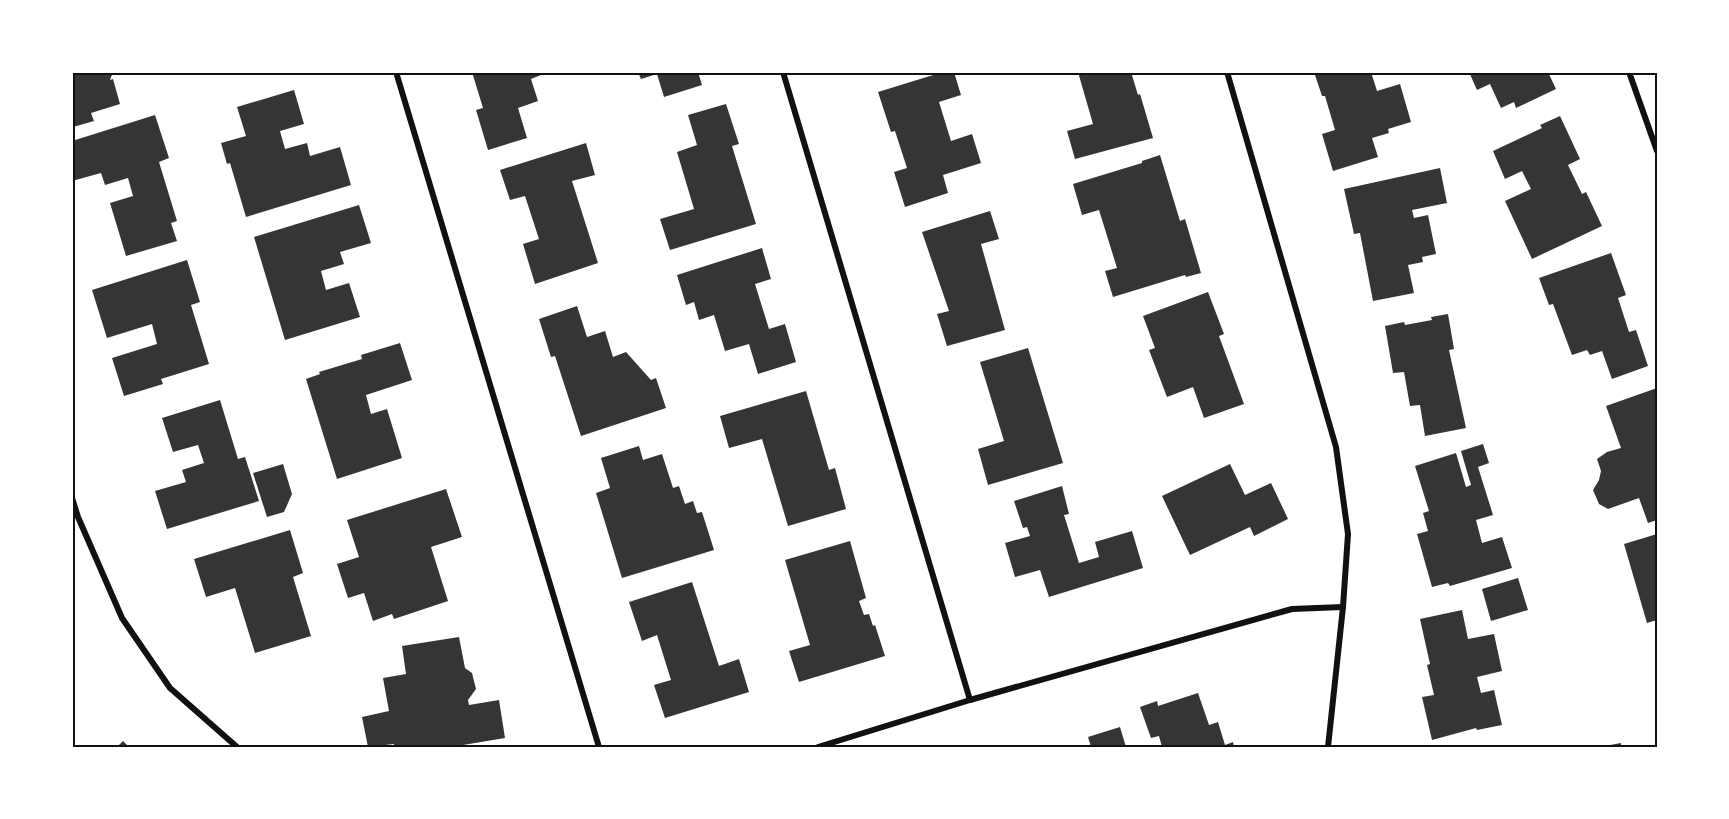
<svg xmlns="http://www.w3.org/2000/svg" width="1729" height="819" viewBox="0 0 1729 819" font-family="Poppins,sans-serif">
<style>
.building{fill:#353535}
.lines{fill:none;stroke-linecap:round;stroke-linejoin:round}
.minor{stroke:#111;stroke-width:6}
.neatline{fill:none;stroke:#111;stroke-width:2}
</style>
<rect width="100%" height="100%" fill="#fff"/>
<!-- building -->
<g class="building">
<polygon points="72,72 113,72 110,80 113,79 120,104 91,113 94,121 73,127"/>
<polygon points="472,72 543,72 541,75 531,79 538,101 518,108 527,138 488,150 476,110 483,108"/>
<polygon points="638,72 698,72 702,85 664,97 657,74 641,79"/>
<polygon points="943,72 954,72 961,95 939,102 951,141 972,134 981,163 943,175 948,193 905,207 894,172 907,168 895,131 891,132 878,92"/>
<polygon points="1078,72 1131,72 1138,95 1140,94 1153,138 1075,159 1067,131 1093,124"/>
<polygon points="1314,72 1371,72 1377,91 1400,84 1411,122 1388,129 1389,133 1372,138 1378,157 1333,171 1322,134 1335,130 1325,96 1322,96"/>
<polygon points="1469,72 1548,72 1556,89 1516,108 1514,102 1501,108 1490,84 1477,90"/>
<polygon points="294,90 304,124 280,131 285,149 307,143 310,156 340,147 351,185 246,217 230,163 227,164 221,143 246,136 237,107"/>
<polygon points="726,104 739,144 732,146 756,224 670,250 660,219 694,209 677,152 697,145 688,115"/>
<polygon points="155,115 169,158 159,162 177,221 171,223 177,241 126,256 110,203 133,196 128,178 105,185 101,173 72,181 72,141"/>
<polygon points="1560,116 1580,159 1568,165 1582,194 1586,192 1602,226 1532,259 1505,201 1531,189 1522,171 1505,179 1493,151 1542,128 1540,125"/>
<polygon points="586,143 595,175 572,181 598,263 535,284 523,244 539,239 525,196 510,200 500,170"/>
<polygon points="1160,155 1180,221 1185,219 1201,273 1186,277 1185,275 1113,297 1105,271 1117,268 1099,210 1082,215 1073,184 1142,163 1142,161"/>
<polygon points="1440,168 1447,203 1412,210 1414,218 1428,215 1436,254 1422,257 1423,262 1408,265 1414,293 1373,301 1360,233 1354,234 1344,189"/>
<polygon points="359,205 371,243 340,252 344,264 321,271 326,290 349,283 360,317 285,340 254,237"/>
<polygon points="990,211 999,239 981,244 1005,330 947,346 937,314 949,311 922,232"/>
<polygon points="762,248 771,279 755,284 769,329 785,324 796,362 758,374 749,344 725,351 714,315 699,320 694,302 686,305 677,275"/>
<polygon points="1611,253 1626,295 1618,298 1629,332 1636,330 1648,366 1612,379 1602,351 1590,355 1587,350 1572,355 1553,304 1549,305 1539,278"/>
<polygon points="187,260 200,302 191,305 209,364 161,379 163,384 124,396 112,358 157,344 152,324 107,338 92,290"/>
<polygon points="1208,292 1224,334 1219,336 1244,404 1204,418 1193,387 1167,397 1149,350 1155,348 1143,316"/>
<polygon points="577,306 587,337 605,331 613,357 626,352 651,380 656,378 666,408 581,436 555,356 551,357 539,319"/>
<polygon points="1448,314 1454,349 1449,350 1466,428 1425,436 1420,405 1410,406 1404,372 1393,373 1385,326 1404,322 1405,325 1432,320 1431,317"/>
<polygon points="400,343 412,380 366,395 371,414 387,409 402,458 337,479 306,379 320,374 319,372 362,359 361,355"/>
<polygon points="1028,348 1063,463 988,485 978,449 1004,441 980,362"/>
<polygon points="1657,388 1657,520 1648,523 1639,498 1608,509 1599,504 1593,490 1599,480 1601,471 1597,459 1607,452 1621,448 1606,406"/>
<polygon points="806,391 829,470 835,468 846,509 788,526 762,439 729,448 720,416"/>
<polygon points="220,400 238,459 245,457 259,501 167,529 155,491 186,482 182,470 204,463 198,445 173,452 162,418"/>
<polygon points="1483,444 1489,463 1478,467 1493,515 1476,520 1482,543 1502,537 1512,568 1450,586 1448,583 1432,587 1417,534 1428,531 1423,513 1429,511 1415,466 1456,453 1466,487 1471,485 1461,451"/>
<polygon points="639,446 643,460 662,454 673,488 679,486 685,504 693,501 697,513 702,512 714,550 622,578 596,493 610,488 601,458"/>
<polygon points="283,464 292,494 284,512 267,517 253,473"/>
<polygon points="1230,464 1245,495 1271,483 1288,519 1254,536 1250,527 1190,555 1162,496"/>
<polygon points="1062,486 1069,514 1064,515 1079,563 1099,557 1095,542 1132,531 1143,568 1049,597 1040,570 1015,577 1005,543 1030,536 1027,527 1023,528 1014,501"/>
<polygon points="446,489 462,537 431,547 448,601 394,619 392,614 373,621 364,593 348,598 337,564 359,557 347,520"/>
<polygon points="290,530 303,573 293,577 311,636 255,653 235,588 206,597 194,559"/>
<polygon points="1657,534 1657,620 1647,623 1624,544"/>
<polygon points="850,541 866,598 859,601 864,615 869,614 873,626 875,625 885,656 799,682 789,651 810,645 785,560"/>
<polygon points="1518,578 1528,610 1491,621 1482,589"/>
<polygon points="692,582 719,666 739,659 749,692 665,718 654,685 671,680 657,635 642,641 629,602"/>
<polygon points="1462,610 1468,639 1494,634 1502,671 1477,677 1481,693 1494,690 1502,725 1477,730 1476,728 1432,740 1422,697 1434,695 1427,665 1430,664 1420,619"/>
<polygon points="459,637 465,668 472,673 476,689 468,700 469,705 499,700 505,738 451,747 394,747 394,744 368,747 362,717 389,711 383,678 406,674 402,646"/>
<polygon points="1198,693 1209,725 1218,722 1225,745 1233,742 1234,747 1162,747 1159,736 1151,738 1140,707 1157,701 1158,706"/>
<polygon points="1120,727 1126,747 1091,747 1088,737"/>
<polygon points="123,741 129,747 117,747"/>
<polygon points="1621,743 1621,747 1606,747 1605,746"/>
</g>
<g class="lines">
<!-- minor -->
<g class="minor">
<polyline points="396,72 599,747"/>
<polyline points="783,72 970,700"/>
<polyline points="1227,72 1336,447 1348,534 1343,607 1328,747"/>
<polyline points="1629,72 1657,151"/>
<polyline points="72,498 78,517 122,618 170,688 237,747"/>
<polyline points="818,747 970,700 1292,609 1343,607"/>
</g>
</g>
<!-- border -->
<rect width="1729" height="819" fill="none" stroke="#ffffff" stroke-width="147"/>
<rect x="74" y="74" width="1582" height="672" class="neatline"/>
</svg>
